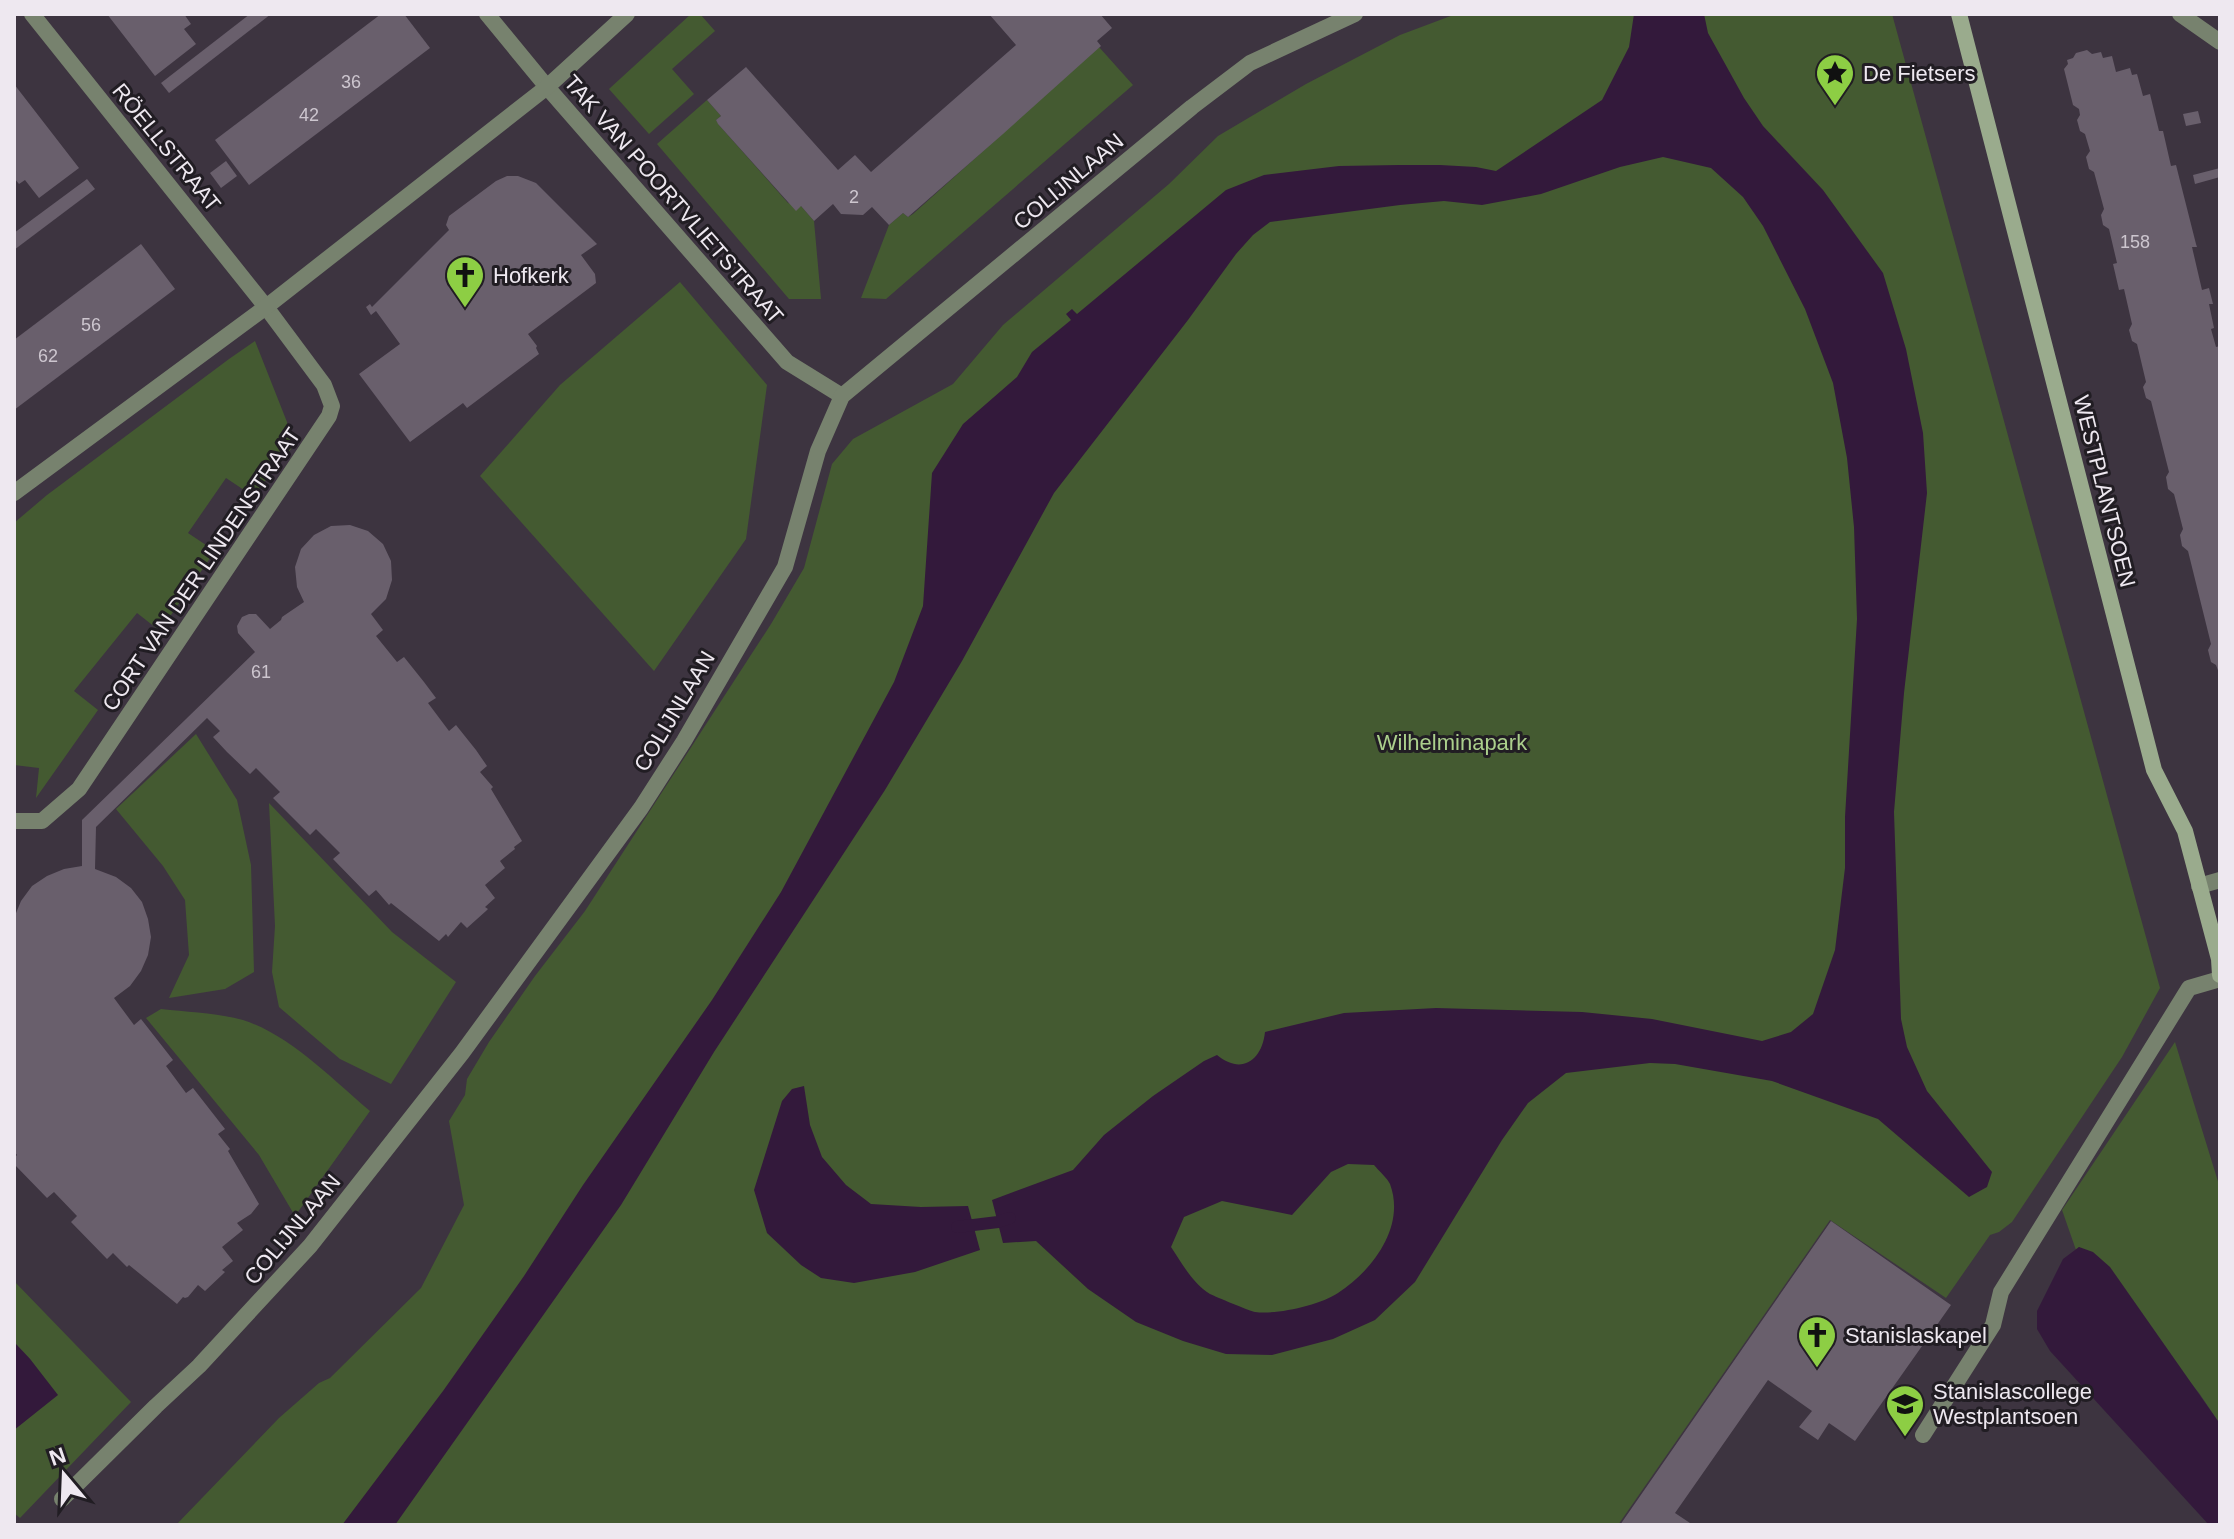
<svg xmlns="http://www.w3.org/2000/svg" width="2234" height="1539" viewBox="0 0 2234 1539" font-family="Helvetica,sans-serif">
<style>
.green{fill:#445a31}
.water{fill:#33193b;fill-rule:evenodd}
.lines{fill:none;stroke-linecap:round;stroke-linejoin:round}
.stream{stroke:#33193b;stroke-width:12}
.building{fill:#695f6c}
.lane{stroke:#77826e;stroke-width:16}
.street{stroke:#77826e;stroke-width:16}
.secondary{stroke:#9aab8d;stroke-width:16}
.labels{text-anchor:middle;stroke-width:6;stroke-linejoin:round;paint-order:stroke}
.number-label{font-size:18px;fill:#cdc6cf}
.poi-label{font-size:22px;fill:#eee8f0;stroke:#211d23;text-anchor:start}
.street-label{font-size:22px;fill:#eee8f0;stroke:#211d23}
.park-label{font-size:22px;fill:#abcf8c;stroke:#211d23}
</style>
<rect width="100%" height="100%" fill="#3d3440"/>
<!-- green -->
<g class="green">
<polygon points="691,14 700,14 715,31 672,69 694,94 649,134 609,89"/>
<polygon points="1456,14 1892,14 2160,988 2122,1057 2012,1222 1999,1232 1990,1235 1946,1298 1830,1220 1618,1525 176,1525 279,1418 319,1383 330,1378 421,1288 464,1205 449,1121 465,1095 467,1079 489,1042 535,976 585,911 771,624 804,568 832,464 853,439 953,384 1003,325 1169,184 1218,136 1306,84 1400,35"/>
<polygon points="1099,47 1133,85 886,299 861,298 889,225 903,213 908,217 913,214"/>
<polygon points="707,100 721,116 716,120 719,125 788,203 801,206 814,221 821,299 789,299 657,144"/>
<polygon points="680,282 767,385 746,539 654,671 480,476 560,385"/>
<polygon points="255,341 287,422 292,448 253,496 226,478 188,533 215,551 160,631 137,613 74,691 98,710 36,798 39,768 14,765 14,523 47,495 229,359"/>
<polygon points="196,734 237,800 251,865 254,972 225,989 169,998 189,955 185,900 163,866 116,809"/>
<polygon points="269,803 392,932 456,982 391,1084 340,1059 279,1007 272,972 275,926"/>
<path d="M161 1009C188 1012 217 1013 243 1020 290 1035 333 1080 370 1111L295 1216 259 1155 146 1018Z"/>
<polygon points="2175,1042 2220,1188 2220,1424 2199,1393 2079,1247 2076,1250 2062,1210"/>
<polygon points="14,1281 131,1402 20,1518 14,1513 14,1430 57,1395 30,1359 14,1342"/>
</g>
<!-- water -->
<g class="water">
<path d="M1634 14H1704L1708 33 1744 98 1763 126 1823 190 1883 273 1906 349 1923 433 1927 493 1904 693 1894 812 1901 1019 1907 1047 1927 1091 1992 1172 1987 1187 1969 1197 1878 1119 1772 1081 1675 1064 1650 1063 1566 1073 1528 1103 1502 1140 1415 1282 1375 1320 1333 1339 1272 1355 1226 1354 1183 1341 1136 1322 1088 1289 1036 1241 1003 1243 992 1200 1073 1170 1104 1135 1153 1096 1204 1061 1217 1055C1241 1075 1262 1061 1265 1032L1344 1013 1436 1008 1582 1012 1652 1019 1762 1041 1791 1032 1813 1014 1835 950 1845 868V817L1857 619 1854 527 1847 458 1833 383 1805 309 1763 226 1743 197 1711 168 1663 157 1620 167 1541 194 1482 205 1444 201 1400 205 1270 222 1253 235 1236 254 1188 320 1054 493 962 661 885 790 714 1052 621 1205 395 1525H342L443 1391 524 1276 583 1185 712 1000 781 892 894 682 923 606 932 473 963 424 1017 377 1032 352 1071 320 1066 314 1072 309 1077 314 1226 190 1264 175 1339 166 1399 165H1440L1476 167 1496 171 1602 100 1629 47ZM1348 1164 1374 1165C1379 1171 1387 1178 1390 1184 1406 1227 1372 1271 1338 1293 1320 1305 1277 1315 1255 1312 1252 1312 1214 1296 1210 1294 1193 1284 1181 1262 1171 1247L1184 1217 1222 1201 1292 1215 1331 1172Z"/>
<polygon points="804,1086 810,1125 822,1157 846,1185 871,1204 921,1207 968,1206 980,1250 915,1272 854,1283 821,1278 801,1265 767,1233 754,1190 782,1101 792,1089"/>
<polygon points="2079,1247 2093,1252 2110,1267 2220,1424 2220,1525 2209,1525 2050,1351 2037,1329 2037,1311 2063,1259"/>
<polygon points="14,1342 30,1359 58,1395 14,1430"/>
</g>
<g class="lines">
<!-- stream -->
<polyline class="stream" points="957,1227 998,1222 1010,1218"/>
</g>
<!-- building -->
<g class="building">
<polygon points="107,14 184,14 191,24 184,29 196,44 155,76"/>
<polygon points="250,14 271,14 169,93 161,83"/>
<polygon points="381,14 404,14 430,48 249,185 215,140"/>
<polygon points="989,14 1100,14 1112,28 1097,41 1101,46 1003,134 908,217 903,213 889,225 872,207 863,215 841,214 833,204 814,221 801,206 796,211 718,124 716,120 721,116 707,100 746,67 838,170 855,155 871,172 1016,45"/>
<polygon points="2087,50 2092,54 2101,52 2103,58 2112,56 2116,72 2130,68 2132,75 2137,74 2143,96 2150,94 2159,131 2163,131 2171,166 2176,165 2196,244 2197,247 2192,247 2202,290 2209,288 2213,304 2209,304 2214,328 2211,329 2216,347 2220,346 2220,676 2216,665 2211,662 2208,650 2211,644 2188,551 2182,546 2180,535 2183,529 2174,494 2168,489 2166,477 2169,472 2151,401 2146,398 2143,387 2146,382 2137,344 2132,341 2129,330 2132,324 2124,289 2119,290 2113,264 2117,263 2109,229 2103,225 2101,215 2104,209 2094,172 2089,169 2086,157 2090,151 2085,134 2080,131 2077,120 2080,115 2079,109 2073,105 2064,69 2068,64 2067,60 2073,58 2076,53"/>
<polygon points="14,84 79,168 39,198 25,180 19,184 14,178"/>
<polygon points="2198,111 2201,123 2186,126 2183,114"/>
<polygon points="226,161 237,176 221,188 210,173"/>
<polygon points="2220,168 2220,177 2195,184 2193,175"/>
<polygon points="507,176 518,176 536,183 597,244 581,255 595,274 596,283 528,334 537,346 536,348 539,354 467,408 463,403 410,442 359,374 400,344 376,311 371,315 366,307 370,304 372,307 449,230 446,225 449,216 496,181"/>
<polygon points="87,179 95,189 14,250 14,233"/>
<polygon points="141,244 175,289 14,410 14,340"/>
<polygon points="350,525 368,531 383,544 391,561 392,580 386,599 371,614 383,630 376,636 397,662 404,657 424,682 436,698 428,703 449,731 456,725 476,750 487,766 480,772 493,787 491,789 522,841 514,847 515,849 500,861 505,868 485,885 495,898 485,907 488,909 486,911 467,928 461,922 448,937 446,934 439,941 391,903 389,905 376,890 369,896 333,859 340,853 316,829 310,835 273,798 280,792 256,768 250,774 227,752 213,737 220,731 207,718 96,827 95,869 116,877 131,888 142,902 148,919 151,937 148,955 141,971 130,986 114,998 134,1025 141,1019 173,1060 166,1066 186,1093 193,1088 225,1129 218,1134 230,1149 228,1151 259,1204 251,1214 237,1223 243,1230 222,1247 233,1261 222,1270 225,1272 223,1274 205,1291 198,1285 188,1297 185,1298 183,1297 177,1304 129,1265 127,1267 113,1253 107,1259 71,1222 77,1216 54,1192 47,1198 14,1164 14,1158 17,1155 14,1151 14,918 21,901 32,886 47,876 64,869 82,866 82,820 255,652 238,633 237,626 242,617 249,614 256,614 270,629 281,620 282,617 304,602 297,587 295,567 301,549 314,535 331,526"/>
<polygon points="1831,1221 1951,1305 1855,1441 1829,1423 1818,1440 1799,1427 1812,1411 1768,1380 1675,1513 1693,1525 1620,1525"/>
</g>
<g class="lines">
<!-- lane -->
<g class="lane">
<polyline points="14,821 42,821 79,789 329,416 332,406 324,385 266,307"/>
<polyline points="1923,1435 1993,1325 2001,1292 2189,988 2220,979"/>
</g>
<!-- street -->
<g class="street">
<polyline points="32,14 266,307"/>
<polyline points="487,14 547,87 787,362 842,396"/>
<polyline points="2180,14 2220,42"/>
<polyline points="14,493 266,307 547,87 627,14"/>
<polyline points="2199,886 2220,880"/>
<polyline points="62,1499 156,1406 199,1366 310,1246 462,1053 641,808 684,741 785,567 818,451 842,396 1192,107 1250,63 1355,14"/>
</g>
<!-- secondary -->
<polyline class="secondary" points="1959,14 2154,770 2185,831 2219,959 2220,975"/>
</g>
<!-- icons -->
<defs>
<symbol id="sight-pin" viewBox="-11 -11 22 30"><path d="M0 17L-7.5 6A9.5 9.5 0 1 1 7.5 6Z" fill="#8dce44" stroke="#211d23"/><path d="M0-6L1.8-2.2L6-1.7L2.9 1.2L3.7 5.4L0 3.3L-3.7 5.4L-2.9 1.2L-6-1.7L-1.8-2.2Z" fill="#111"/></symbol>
<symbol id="church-pin" viewBox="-11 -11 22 30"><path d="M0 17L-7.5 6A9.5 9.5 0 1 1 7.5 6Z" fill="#8dce44" stroke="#211d23"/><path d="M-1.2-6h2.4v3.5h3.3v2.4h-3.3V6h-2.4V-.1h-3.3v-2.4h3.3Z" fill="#111"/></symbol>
<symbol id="school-pin" viewBox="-11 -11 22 30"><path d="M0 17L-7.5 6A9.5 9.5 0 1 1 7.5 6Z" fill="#8dce44" stroke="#211d23"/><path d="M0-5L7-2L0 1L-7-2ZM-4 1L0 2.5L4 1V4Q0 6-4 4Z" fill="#111"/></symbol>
</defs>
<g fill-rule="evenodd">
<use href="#sight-pin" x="1813" y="51" width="44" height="60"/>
<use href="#church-pin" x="443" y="253" width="44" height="60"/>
<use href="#church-pin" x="1795" y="1313" width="44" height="60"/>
<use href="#school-pin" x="1883" y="1382" width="44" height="60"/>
</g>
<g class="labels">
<!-- number labels -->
<g class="number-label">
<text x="351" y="88">36</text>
<text x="309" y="121">42</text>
<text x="854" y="203">2</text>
<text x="2135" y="248">158</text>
<text x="91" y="331">56</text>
<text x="48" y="362">62</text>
<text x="261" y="678">61</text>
</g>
<!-- poi labels -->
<g class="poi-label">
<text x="1863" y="81">De Fietsers</text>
<text x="493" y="283">Hofkerk</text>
<text x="1845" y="1343">Stanislaskapel</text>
<text x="1933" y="1399">Stanislascollege<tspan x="1933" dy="25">Westplantsoen</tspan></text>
</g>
<!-- street labels -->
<g class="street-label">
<text transform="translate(167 147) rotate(51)" y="8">RÖELLSTRAAT</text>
<text transform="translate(1068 181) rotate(-40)" y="8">COLIJNLAAN</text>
<text transform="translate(674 199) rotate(49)" y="8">TAK VAN POORTVLIETSTRAAT</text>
<text transform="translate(2105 491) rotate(76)" y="8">WESTPLANTSOEN</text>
<text transform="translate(201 569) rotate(-56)" y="8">CORT VAN DER LINDENSTRAAT</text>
<text transform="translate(674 711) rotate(-59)" y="8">COLIJNLAAN</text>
<text transform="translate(292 1229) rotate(-50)" y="8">COLIJNLAAN</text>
</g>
<!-- park labels -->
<g class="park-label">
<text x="1452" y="750">Wilhelminapark</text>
</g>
</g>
<!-- border -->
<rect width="2234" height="1539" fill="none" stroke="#eee8f0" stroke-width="32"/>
<!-- north arrow -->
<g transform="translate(64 1475) rotate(341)" stroke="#211d23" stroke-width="6" paint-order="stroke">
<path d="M0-6L14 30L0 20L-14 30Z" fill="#eee8f0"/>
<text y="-12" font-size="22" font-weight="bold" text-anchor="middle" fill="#eee8f0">N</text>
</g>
</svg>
